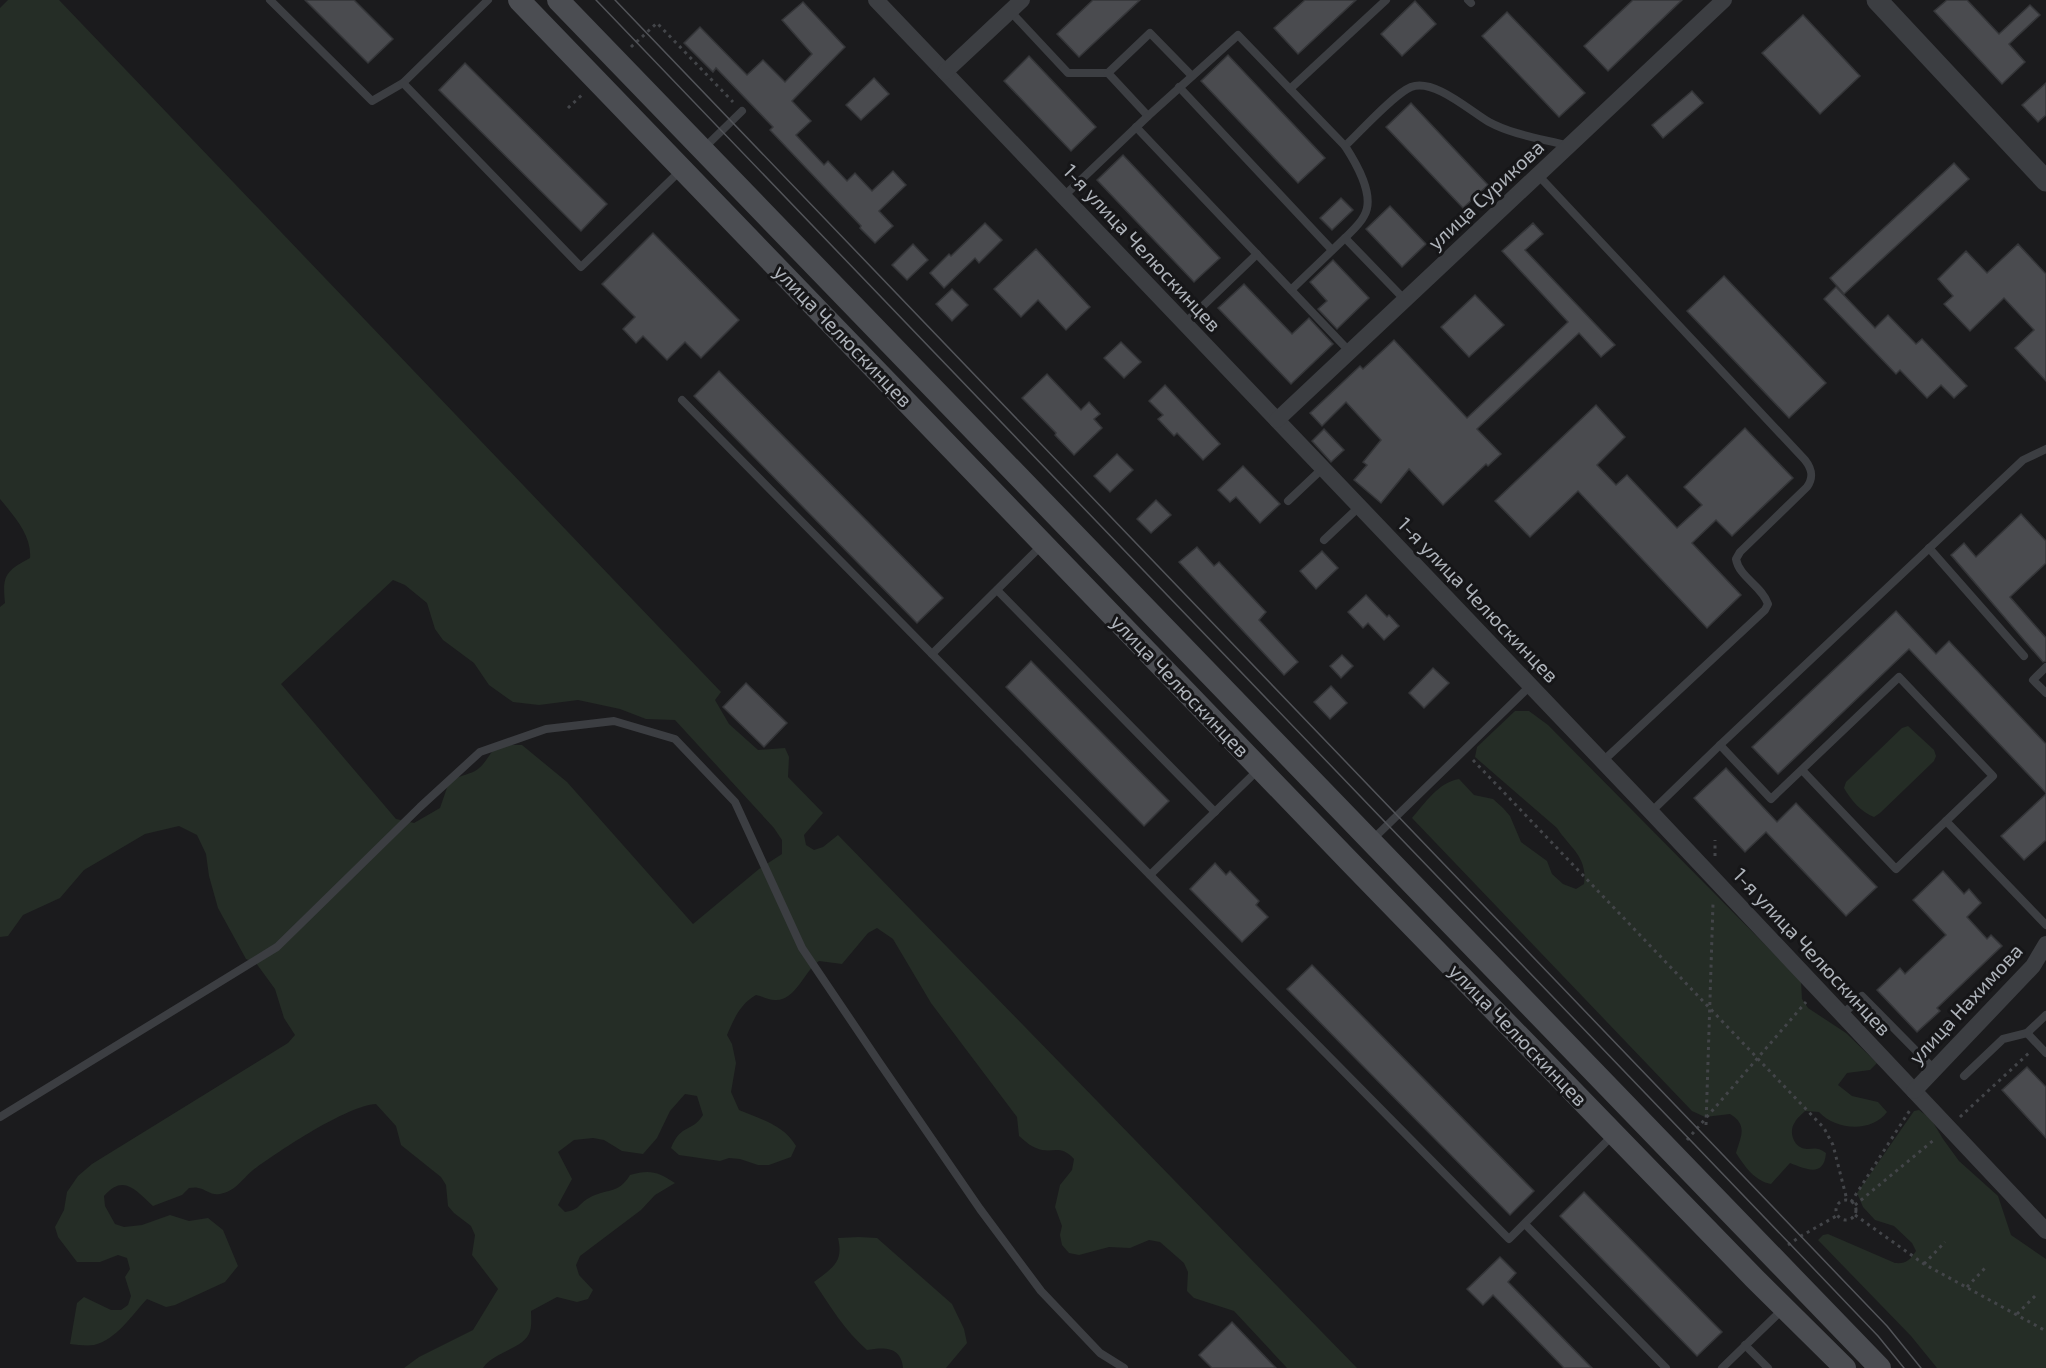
<svg xmlns="http://www.w3.org/2000/svg" width="2046" height="1368" viewBox="0 0 2046 1368" font-family="'Exo 2',sans-serif">
<style>
.green{fill:#252d26;fill-rule:evenodd}
.building{fill:#4a4b4f;stroke:#353639;stroke-width:1.5}
.lines{fill:none;stroke-linecap:round;stroke-linejoin:round}
.path{stroke:#434549;stroke-width:3;stroke-dasharray:3 4.5;stroke-linecap:butt}
.service{stroke:#3c3e42;stroke-width:8}
.minor{stroke:#3c3e42;stroke-width:16}
.tertiary{stroke:#3c3e42;stroke-width:21}
.secondary{stroke:#4b4d52;stroke-width:22}
.tram{stroke:#525459;stroke-width:1.5}
.labels{text-anchor:middle;stroke-width:6;stroke-linejoin:round;paint-order:stroke}
.street-label{font-size:20px;fill:#afb4bb;stroke:#161618}
</style>
<rect width="100%" height="100%" fill="#1b1b1d"/>
<!-- green -->
<g class="green">
<path d="M8 0H59L721 692 715 700 729 724 758 750 785 748 789 757 788 777 823 813 804 835 806 845 814 850 823 847 838 835 1357 1368H1287L1234 1311 1194 1298 1187 1291 1188 1272 1184 1263 1160 1242 1149 1240 1130 1248 1109 1247 1079 1255 1069 1253 1062 1245 1060 1235 1062 1226 1055 1207 1060 1185 1072 1170 1074 1159C1059 1143 1052 1155 1036 1148 1030 1146 1024 1140 1019 1136L1017 1117 931 1003 893 939 877 928 868 933 842 964 819 961C804 971 796 1001 775 1000 769 1000 762 996 756 995 740 1004 734 1019 727 1035L732 1044 736 1063 731 1092 739 1110C760 1119 784 1125 796 1146L791 1157 769 1165H758L740 1159 729 1158 720 1161 679 1155 671 1148C681 1123 692 1133 703 1115L697 1096 685 1094 670 1111 657 1138 643 1154 622 1151 604 1140 593 1138 574 1140 558 1152 572 1179 558 1205 565 1212C580 1210 578 1204 589 1198 606 1188 618 1195 630 1175 650 1169 658 1172 675 1183L655 1195 641 1210 580 1256 576 1265 579 1275 593 1290 588 1299 577 1302 557 1297 531 1311C531 1317 532 1325 530 1331 526 1348 493 1352 483 1368H404L419 1357 473 1330 498 1289 472 1255 475 1235 471 1226 454 1213 448 1206 446 1185 441 1177 401 1145 396 1126 376 1104C346 1106 279 1151 253 1170 242 1179 236 1191 220 1194 211 1196 206 1189 198 1188 195 1187 192 1188 189 1188L182 1195 153 1206C136 1191 124 1173 104 1196L105 1206 115 1224 124 1227 142 1225 170 1215 189 1221 208 1218 223 1230 238 1266 225 1282 175 1305 166 1307 147 1299C132 1315 116 1340 94 1345 87 1346 78 1345 70 1344L77 1303 84 1297 111 1310H121L128 1305 131 1296 125 1277 130 1269 127 1258 118 1255 100 1262H77L58 1237 55 1227 64 1210 67 1192 78 1176 92 1164 288 1043 295 1035 284 1018 275 989 256 963 246 959 218 908 209 876 206 854 197 835 179 826 145 834 84 870 60 898 23 915 8 936 0 937V607L5 603C2 575 6 571 30 558 32 535 13 515 0 499V8ZM393 580 405 585 427 603 435 629 443 640 474 663 489 685 513 702 539 705 578 700 620 709 646 719 675 720 774 828 782 840V854L759 869 693 924 567 782 522 745C511 745 498 744 491 753 486 760 483 766 475 771 467 775 458 776 449 782L440 808 414 823 396 819 281 684Z"/>
<path d="M1515 711H1529L1548 725 1801 981 1802 999 1808 1008 1846 1033 1877 1063 1870 1070 1847 1073 1838 1085 1852 1096 1878 1102 1887 1112C1872 1133 1835 1130 1819 1112L1805 1111C1802 1114 1797 1118 1795 1122 1789 1130 1792 1144 1802 1148 1812 1151 1815 1145 1826 1153 1824 1178 1806 1169 1790 1163L1771 1184C1755 1181 1745 1167 1736 1153 1741 1136 1748 1125 1730 1114L1705 1117 1692 1111 1412 818C1425 803 1439 782 1459 779L1474 795 1493 799 1503 808 1510 816 1521 842 1547 861 1552 874 1563 884 1576 889 1584 884C1588 857 1570 848 1557 828L1475 757 1477 747Z"/>
<path d="M1908 726 1934 750 1936 756 1934 761 1880 813 1874 817C1862 813 1850 799 1844 788L1846 782 1902 728Z"/>
<path d="M1919 1110 1931 1119 1943 1139 1959 1161 1998 1196 2011 1235 2046 1259V1368H1937L1911 1336 1818 1240 1823 1235 1828 1234 1895 1263C1906 1264 1910 1260 1916 1251L1912 1243 1894 1226 1875 1220 1863 1207 1857 1193 1914 1111Z"/>
<path d="M859 1237 877 1238 952 1304 964 1329 967 1343 946 1368H903C901 1346 884 1347 867 1350 845 1331 830 1306 814 1282 832 1268 844 1263 838 1238Z"/>
</g>
<!-- building -->
<g class="building">
<polygon points="305,0 354,0 393,39 368,63"/>
<polygon points="1093,0 1140,0 1079,57 1057,34"/>
<polygon points="1305,0 1356,0 1298,54 1274,28"/>
<polygon points="1633,0 1682,0 1608,71 1584,46"/>
<polygon points="1947,0 1967,0 1999,34 2030,5 2040,15 2009,44 2025,62 2002,84 1934,11"/>
<polygon points="1415,1 1436,24 1402,56 1381,34"/>
<polygon points="803,2 845,47 792,101 811,121 796,135 824,165 828,161 847,181 855,173 872,191 893,171 906,185 879,211 893,226 875,243 860,228 861,226 770,130 773,127 716,68 713,72 684,43 700,27 747,75 763,60 785,82 812,54 782,20"/>
<polygon points="1507,12 1585,93 1559,117 1482,36"/>
<polygon points="1803,15 1860,76 1820,114 1762,53"/>
<polygon points="1228,55 1325,158 1298,183 1201,81"/>
<polygon points="1029,56 1096,127 1071,151 1004,81"/>
<polygon points="465,63 607,204 581,231 439,90"/>
<polygon points="874,78 889,94 861,120 846,105"/>
<polygon points="2046,83 2046,115 2038,122 2022,105"/>
<polygon points="1692,91 1703,103 1663,138 1652,125"/>
<polygon points="1411,103 1488,185 1463,208 1386,127"/>
<polygon points="1123,155 1220,258 1194,282 1097,180"/>
<polygon points="1954,163 1969,179 1844,294 1830,278"/>
<polygon points="1341,198 1353,210 1332,230 1320,218"/>
<polygon points="1390,206 1426,244 1402,267 1366,229"/>
<polygon points="985,223 1002,240 979,263 975,258 944,288 930,273 949,254 951,256"/>
<polygon points="1533,223 1543,234 1525,250 1615,345 1601,357 1579,333 1477,429 1501,454 1488,466 1486,464 1443,505 1409,469 1381,503 1354,480 1367,465 1363,462 1381,440 1346,402 1322,426 1310,413 1360,366 1363,369 1394,340 1467,418 1568,322 1502,251"/>
<polygon points="653,233 739,320 701,358 685,342 667,360 643,336 636,343 623,329 635,317 602,284"/>
<polygon points="913,244 928,260 907,280 892,265"/>
<polygon points="2018,244 2046,274 2046,381 2015,348 2034,330 2004,298 1970,331 1944,304 1953,296 1938,279 1966,251 1987,273"/>
<polygon points="1036,249 1090,307 1066,330 1038,300 1021,317 994,289"/>
<polygon points="1333,260 1369,298 1337,329 1318,309 1327,301 1310,282"/>
<polygon points="1724,276 1826,383 1789,418 1687,311"/>
<polygon points="1244,284 1292,334 1309,318 1333,344 1291,384 1218,308"/>
<polygon points="1836,287 1875,328 1888,315 1916,344 1922,339 1967,386 1954,398 1941,385 1927,398 1900,370 1896,374 1824,299"/>
<polygon points="952,289 968,305 952,321 936,304"/>
<polygon points="1475,295 1504,325 1469,357 1441,327"/>
<polygon points="1121,342 1141,362 1124,378 1104,358"/>
<polygon points="719,371 943,598 917,623 694,396"/>
<polygon points="1047,374 1081,410 1089,402 1100,414 1094,419 1102,428 1074,455 1055,435 1056,433 1022,398"/>
<polygon points="1165,385 1220,444 1203,460 1177,433 1174,436 1158,419 1163,415 1149,401"/>
<polygon points="1596,405 1625,437 1597,465 1616,485 1627,475 1677,528 1702,505 1684,487 1745,428 1793,478 1732,536 1716,520 1692,543 1741,595 1707,628 1578,491 1530,537 1495,501"/>
<polygon points="1324,429 1344,450 1331,462 1312,441"/>
<polygon points="1117,454 1133,470 1110,492 1094,476"/>
<polygon points="1243,466 1280,504 1260,523 1236,497 1230,502 1218,490"/>
<polygon points="1156,500 1171,515 1151,533 1137,519"/>
<polygon points="2021,514 2046,541 2046,563 2010,597 2046,638 2046,661 2043,662 1951,555 1964,543 1976,557"/>
<polygon points="1197,547 1214,566 1219,562 1266,612 1259,620 1298,662 1284,675 1179,562"/>
<polygon points="1322,551 1338,568 1316,589 1300,571"/>
<polygon points="1366,595 1387,617 1389,615 1399,626 1384,640 1368,623 1363,628 1348,612"/>
<polygon points="1896,611 1936,654 1949,641 2046,744 2046,793 1909,649 1778,774 1752,747"/>
<polygon points="1342,655 1353,666 1341,678 1330,666"/>
<polygon points="1031,661 1169,801 1144,826 1006,687"/>
<polygon points="1433,668 1449,683 1424,708 1409,693"/>
<polygon points="746,683 787,723 764,747 723,707"/>
<polygon points="1331,686 1347,703 1330,719 1314,702"/>
<polygon points="1726,768 1777,822 1796,803 1877,887 1846,916 1766,832 1745,852 1694,798"/>
<polygon points="2046,794 2046,840 2024,860 2001,836"/>
<polygon points="1215,863 1226,875 1230,871 1259,901 1256,905 1268,917 1242,942 1190,889"/>
<polygon points="1943,871 1964,894 1969,889 1981,903 1967,917 1987,939 1991,935 2002,946 1937,1008 1940,1011 1917,1032 1877,990 1900,968 1905,974 1946,935 1913,900"/>
<polygon points="1312,965 1534,1191 1510,1215 1287,989"/>
<polygon points="2027,1067 2046,1087 2046,1138 2002,1090"/>
<polygon points="1584,1192 1722,1332 1697,1356 1560,1216"/>
<polygon points="1500,1257 1516,1273 1508,1282 1592,1368 1564,1368 1493,1295 1483,1305 1467,1289"/>
<polygon points="1232,1322 1276,1368 1212,1368 1199,1355"/>
</g>
<g class="lines">
<!-- path -->
<g class="path">
<polyline points="631,47 657,23 733,102"/>
<polyline points="568,108 584,93"/>
<polyline points="1473,760 1824,1128 1833,1145 1847,1200"/>
<polyline points="1715,856 1715,840"/>
<polyline points="1960,1117 2030,1052"/>
<polyline points="1706,1125 1713,904"/>
<polyline points="1687,1140 1806,1002"/>
<circle cx="1846" cy="1210" r="10"/>
<polyline points="1851,1202 1910,1110"/>
<polyline points="1855,1205 1935,1139"/>
<polyline points="1855,1215 1924,1264 2046,1331"/>
<polyline points="1788,1245 1801,1236 1838,1215"/>
<polyline points="1924,1264 1945,1242"/>
<polyline points="1967,1287 1985,1268"/>
<polyline points="2017,1314 2035,1296"/>
</g>
<!-- service -->
<g class="service">
<polyline points="270,0 372,101 403,83 488,0"/>
<polyline points="1468,0 1471,3"/>
<polyline points="1010,11 1068,73 1108,73"/>
<polyline points="403,83 581,267 681,170"/>
<polyline points="1179,87 1332,250"/>
<polyline points="1290,89 1386,0"/>
<polyline points="1148,116 1108,73 1150,33 1192,76"/>
<polyline points="1136,127 1350,352"/>
<path d="M1345 146C1360 132 1394 94 1411 87 1434 78 1470 111 1489 122 1513 135 1543 139 1569 146"/>
<polyline points="703,149 742,111"/>
<path d="M1538 175 1805 460C1812 469 1814 477 1807 487L1740 552 1736 559C1739 577 1762 586 1768 604L1765 610 1603 761"/>
<path d="M1064 196 1148 116 1238 35 1345 146C1356 163 1376 196 1364 216 1360 224 1352 231 1345 238"/>
<polyline points="1291,290 1345,238 1405,300"/>
<polyline points="1184,324 1257,254"/>
<polyline points="682,400 932,654 1043,544"/>
<polyline points="1288,501 1323,468"/>
<polyline points="1324,540 1360,506"/>
<polyline points="1929,548 2024,656"/>
<polyline points="997,590 1215,812"/>
<polyline points="932,654 1509,1239 1613,1135"/>
<polyline points="2046,667 2033,680 2046,693"/>
<polyline points="1720,745 1771,799 1899,677 1993,776 1896,869 1802,770"/>
<polyline points="1651,812 1720,745 2023,460 2046,449"/>
<polyline points="1946,821 2046,925"/>
<polyline points="1371,841 1531,685"/>
<polyline points="1150,875 1260,768"/>
<polyline points="1842,1015 1862,996 1934,1069"/>
<polyline points="2046,1015 2027,1033 2046,1053"/>
<polyline points="1964,1076 2003,1039 2027,1033"/>
<polyline points="0,1117 277,947 420,807 480,752 546,729 614,721 675,739 735,802 802,948 879,1062 980,1209 1041,1291 1100,1353 1124,1368"/>
<polyline points="1525,1224 1666,1368"/>
<polyline points="1745,1345 1768,1368"/>
<polyline points="1722,1368 1784,1308"/>
</g>
<!-- minor -->
<g class="minor">
<polyline points="876,0 1651,812 2046,1231"/>
<polyline points="945,72 1022,0"/>
<polyline points="1277,420 1724,0"/>
<polyline points="1914,1091 2033,966 2046,944"/>
</g>
<!-- tertiary -->
<polyline class="tertiary" points="1877,0 2046,181"/>
<!-- secondary -->
<g class="secondary">
<polyline points="519,0 1350,862 1755,1279 1845,1368"/>
<polyline points="558,0 1880,1368"/>
</g>
<!-- tram -->
<g class="tram">
<polyline points="596,0 1790,1244 1878,1336 1904,1368"/>
<polyline points="615,0 1887,1326 1921,1368"/>
</g>
</g>
<g class="labels">
<!-- street labels -->
<g class="street-label">
<text transform="translate(1486 195) rotate(-43)" y="7">улица Сурикова</text>
<text transform="translate(1142 248) rotate(47)" y="7">1-я улица Челюскинцев</text>
<text transform="translate(843 336) rotate(46)" y="7">улица Челюскинцев</text>
<text transform="translate(1478 600) rotate(46)" y="7">1-я улица Челюскинцев</text>
<text transform="translate(1180 686) rotate(46)" y="7">улица Челюскинцев</text>
<text transform="translate(1812 952) rotate(47)" y="7">1-я улица Челюскинцев</text>
<text transform="translate(1966 1004) rotate(-47)" y="7">улица Нахимова</text>
<text transform="translate(1518 1035) rotate(46)" y="7">улица Челюскинцев</text>
</g>
</g>
</svg>
